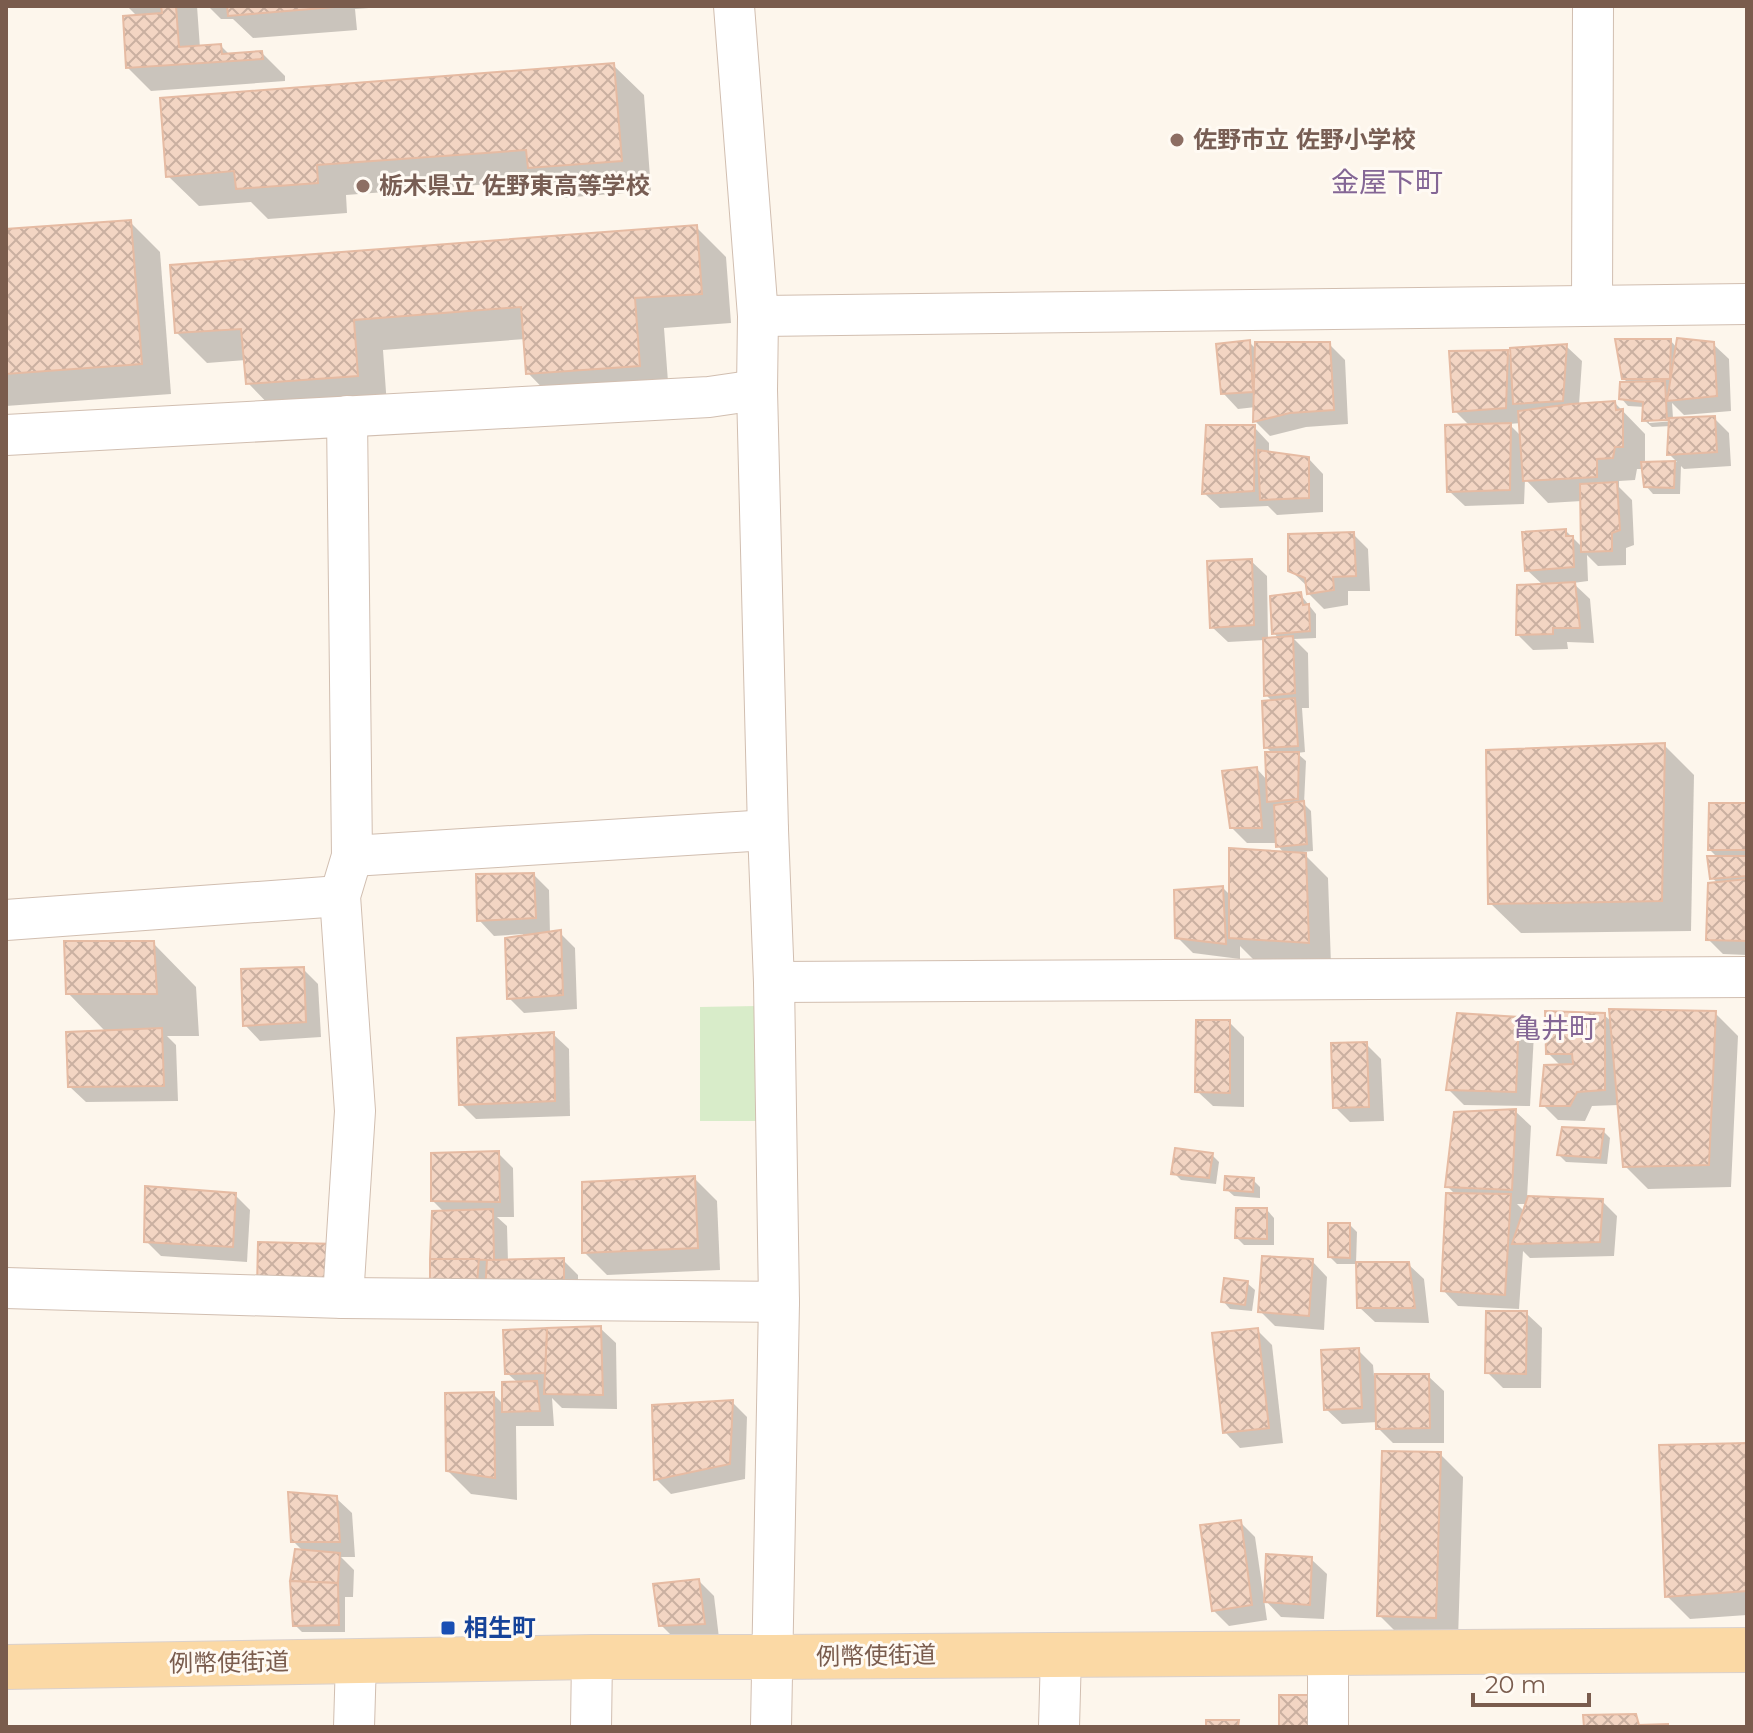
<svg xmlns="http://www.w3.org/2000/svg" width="1753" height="1733" viewBox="0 0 1753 1733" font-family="Montserrat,'Noto Sans JP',sans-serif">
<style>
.park{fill:#d8ecc9}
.shadow{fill:#0003;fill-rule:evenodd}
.building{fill:url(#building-cross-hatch);stroke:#e6bba3;stroke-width:2}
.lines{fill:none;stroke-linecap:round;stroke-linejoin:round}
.minor-casing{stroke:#d1beb0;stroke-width:42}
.major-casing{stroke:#dad1cd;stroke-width:46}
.minor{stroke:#fff;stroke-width:40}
.major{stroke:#fbd9a5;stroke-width:44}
.education-dot{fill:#8d6e63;stroke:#fffaf3;stroke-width:3}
.transit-dot{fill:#1a4fb4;stroke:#fffaf3;stroke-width:3}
.labels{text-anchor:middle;stroke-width:6;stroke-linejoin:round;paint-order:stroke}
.education-label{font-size:24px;font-weight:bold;fill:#785e54;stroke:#fffaf3;text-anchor:start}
.transit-label{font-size:24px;font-weight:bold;fill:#164399;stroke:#fffaf3;text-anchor:start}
.street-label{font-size:24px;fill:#7a5c4d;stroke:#fffaf3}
.quarter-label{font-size:28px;fill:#846695;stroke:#fffaf3}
</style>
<defs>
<pattern id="building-cross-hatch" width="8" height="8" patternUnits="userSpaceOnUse" patternTransform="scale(2)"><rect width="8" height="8" fill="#f3d5c3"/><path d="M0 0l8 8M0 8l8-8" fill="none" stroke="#cab0a1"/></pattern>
</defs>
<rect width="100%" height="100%" fill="#fdf6ec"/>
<!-- park -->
<polygon class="park" points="757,1006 757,1121 700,1121 700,1007"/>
<!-- shadow -->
<g class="shadow">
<polygon points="127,6 197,6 200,48 221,46 230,55 262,53 285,76 285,81 151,91 128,68 138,17"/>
<polygon points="208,6 397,6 355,9 357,30 253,38 233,19 221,19"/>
<polygon points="613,65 644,95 651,191 560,198 542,180 346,195 347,213 268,219 251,202 199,206 168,176"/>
<polygon points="130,222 160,252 171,394 6,406 6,231"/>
<polygon points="696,227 726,257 731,323 664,328 669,395 558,404 528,373 525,339 383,350 387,406 278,414 248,383 246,360 207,363 177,333"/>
<path d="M1671 341 1677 348 1713 344 1729 359 1731 411 1684 415 1672 403 1673 418 1649 419V423L1714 418 1729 433 1731 466 1684 469 1681 466 1680 494H1653L1646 486 1644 469H1637L1635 480 1619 481V487L1632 500 1634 545 1626 548V565L1598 566 1587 555 1588 581 1573 583 1590 599 1594 643 1567 642 1568 649 1533 650 1518 635 1543 585 1527 570 1566 531 1583 548 1582 501 1548 503 1525 479 1524 504 1465 506 1449 491 1470 426 1455 411 1507 352 1513 358 1566 346 1582 361 1579 405 1615 403 1645 434V464L1677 462 1669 454 1671 426 1652 427 1644 420 1645 407 1628 406 1621 398 1629 384 1623 378ZM1521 423 1522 437 1509 424Z"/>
<polygon points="1249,342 1257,350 1329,344 1345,360 1348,424 1306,427 1270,436 1255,421 1256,407 1238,409 1223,393"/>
<polygon points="1254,427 1269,443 1269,454 1308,458 1323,474 1323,512 1277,515 1268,506 1220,508 1204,493"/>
<polygon points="1353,534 1368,549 1370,591 1348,591 1348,605 1324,609 1308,593 1308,587 1290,570"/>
<polygon points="1251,561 1267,576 1268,639 1279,639 1274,633 1300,594 1316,614 1316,638 1294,639 1308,653 1309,708 1302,708 1305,752 1297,753 1306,761 1304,804 1311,811 1313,851 1302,852 1328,878 1331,965 1254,960 1240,946 1240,959 1193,953 1177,937 1223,888 1231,896 1284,853 1278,846 1277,843 1247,843 1232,828 1257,769 1268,781 1273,754 1266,747 1273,702 1266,695 1265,640 1228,642 1212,627"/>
<polygon points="1664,745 1694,775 1691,931 1521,933 1490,903"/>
<polygon points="1747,805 1747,955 1723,954 1708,939 1719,884 1712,878 1718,858 1710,850"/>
<polygon points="534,875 549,890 550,934 560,933 575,948 577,1009 524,1013 509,998 523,934 494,936 479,920"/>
<polygon points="153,943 196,987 199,1036 167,1036 176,1045 178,1101 86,1102 70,1087 106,1032 68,993"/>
<polygon points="303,969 318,984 321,1037 260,1041 245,1025"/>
<polygon points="1715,1013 1738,1036 1731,1187 1648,1189 1625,1166 1619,1105 1592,1106 1585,1121 1558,1120 1543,1105 1561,1066 1548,1053 1604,1015 1612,1022"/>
<polygon points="1518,1019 1534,1034 1530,1106 1464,1105 1449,1090"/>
<polygon points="1229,1022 1244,1037 1244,1107 1213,1106 1197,1091"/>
<polygon points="553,1034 569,1049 570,1116 476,1119 461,1104"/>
<polygon points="1366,1044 1381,1059 1384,1121 1350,1122 1335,1107"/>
<path d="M1515 1111 1531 1126 1527 1198 1602 1201 1617 1216 1614 1256 1530 1258 1523 1251 1519 1309 1458 1306 1443 1290 1456 1195 1447 1186ZM1517 1204H1527L1525 1212Z"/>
<polygon points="1603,1131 1610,1138 1607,1164 1566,1162 1559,1155"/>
<polygon points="498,1153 513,1168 514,1217 497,1217 507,1226 508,1262 563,1260 578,1275 578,1305 447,1298 445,1213 433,1201"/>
<polygon points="1212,1155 1219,1162 1216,1184 1181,1180 1174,1173"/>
<polygon points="694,1178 717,1201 720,1270 607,1275 584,1252"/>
<polygon points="1253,1180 1260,1187 1260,1198 1234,1196 1226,1189"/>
<polygon points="235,1195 250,1210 247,1262 161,1256 146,1241"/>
<polygon points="1267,1210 1274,1218 1274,1245 1244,1245 1237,1238"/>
<polygon points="1350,1225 1357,1232 1356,1264 1408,1264 1424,1279 1429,1323 1375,1322 1359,1307 1358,1264 1337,1264 1330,1257"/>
<polygon points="1312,1261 1327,1277 1324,1330 1275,1326 1260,1311"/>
<polygon points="1247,1283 1255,1290 1252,1311 1230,1309 1223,1301"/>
<polygon points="1526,1313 1542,1328 1541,1388 1503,1388 1487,1372"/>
<polygon points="600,1328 616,1343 617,1409 562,1408 552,1398 554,1426 516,1426 517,1500 471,1494 448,1471 493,1394 504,1405 518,1383 507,1373"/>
<polygon points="1257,1330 1272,1345 1283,1443 1240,1448 1225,1432"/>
<polygon points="1358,1350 1373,1365 1374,1376 1428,1376 1444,1391 1444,1443 1393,1443 1378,1428 1378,1422 1342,1424 1326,1409"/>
<polygon points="732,1402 747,1417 745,1479 671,1494 656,1479"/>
<polygon points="1747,1445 1747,1615 1690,1619 1667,1596"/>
<polygon points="1440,1454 1463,1477 1458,1640 1402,1638 1379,1615"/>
<polygon points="336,1498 352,1513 355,1557 341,1557 354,1570 353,1597 345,1597 345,1632 302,1632 295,1625 304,1552 293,1541"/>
<polygon points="1240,1522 1255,1537 1267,1620 1229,1626 1213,1610"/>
<polygon points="1311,1559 1327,1574 1324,1619 1281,1617 1266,1601"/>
<polygon points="699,1581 714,1596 719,1638 676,1640 661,1625"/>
</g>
<!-- building -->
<g class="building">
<polygon points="161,6 176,6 179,47 221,44 222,54 262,51 263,59 126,68 123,16 162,13"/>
<polygon points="227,6 334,6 334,7 228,16"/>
<polygon points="614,63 622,161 528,168 526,150 317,165 318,183 236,189 234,171 166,177 160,98"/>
<polygon points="131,220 142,364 6,374 6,229"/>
<polygon points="697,225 702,294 635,298 640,366 526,374 521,307 354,320 358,376 246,384 241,329 175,333 170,265"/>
<polygon points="1677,338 1714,342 1717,396 1667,401"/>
<polygon points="1615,339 1671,339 1670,379 1622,379"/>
<polygon points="1250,340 1253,392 1221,394 1216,344"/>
<polygon points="1255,342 1330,342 1334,410 1290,413 1253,422"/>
<polygon points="1567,344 1563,401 1513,404 1510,348"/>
<polygon points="1508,350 1506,408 1453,412 1449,351"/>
<polygon points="1665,381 1667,420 1642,421 1643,402 1619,399 1620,382"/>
<polygon points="1615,401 1616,410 1623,409 1623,447 1615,447 1613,458 1597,459 1597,477 1523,481 1518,411 1571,404"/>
<polygon points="1715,416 1717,452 1667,455 1669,418"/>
<polygon points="1511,423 1510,490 1447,492 1445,425"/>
<polygon points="1206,425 1255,425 1254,491 1202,494"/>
<polygon points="1258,450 1309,457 1309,498 1260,500"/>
<polygon points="1675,461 1674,488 1644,487 1641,462"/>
<polygon points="1617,482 1620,530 1612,533 1612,551 1581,552 1580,484"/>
<polygon points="1566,529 1566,536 1573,536 1574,567 1525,571 1522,532"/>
<polygon points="1354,532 1356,576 1333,577 1334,590 1307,594 1305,578 1288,571 1288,534"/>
<polygon points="1252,559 1254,625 1210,628 1207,561"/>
<polygon points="1575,582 1580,628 1553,628 1553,634 1516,635 1517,585"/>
<polygon points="1301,592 1303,605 1309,604 1310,631 1272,634 1270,596"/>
<polygon points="1293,636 1295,693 1264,696 1263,638"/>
<polygon points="1295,698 1298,746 1264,748 1262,701"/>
<polygon points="1665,743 1662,901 1488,904 1486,750"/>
<polygon points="1265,752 1299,752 1298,799 1267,802"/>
<polygon points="1257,767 1262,828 1230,828 1222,771"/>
<polygon points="1304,801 1307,844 1276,847 1274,805"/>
<polygon points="1709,803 1747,803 1747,850 1708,850"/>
<polygon points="1229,848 1306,853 1309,943 1229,938"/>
<polygon points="1707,856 1747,856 1747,876 1710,879"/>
<polygon points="534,873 536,918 477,921 476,874"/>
<polygon points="1747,879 1747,941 1706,940 1708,883"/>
<polygon points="1223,886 1226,944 1175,938 1174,890"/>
<polygon points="561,930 563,995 507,999 505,938"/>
<polygon points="64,941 154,941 157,994 66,994"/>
<polygon points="304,967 306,1022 243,1026 241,969"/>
<polygon points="1609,1009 1716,1011 1709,1165 1623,1167"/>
<polygon points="1545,1011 1605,1013 1605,1090 1577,1092 1570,1106 1540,1106 1544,1065 1573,1064 1572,1054 1546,1054"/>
<polygon points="1457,1013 1519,1017 1516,1092 1446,1090"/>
<polygon points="1196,1020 1230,1020 1230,1093 1195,1092"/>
<polygon points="162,1028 164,1086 68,1087 66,1032"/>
<polygon points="554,1032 555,1101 459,1105 457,1038"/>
<polygon points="1367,1042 1369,1107 1333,1108 1331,1043"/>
<polygon points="1516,1109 1512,1190 1445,1187 1454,1112"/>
<polygon points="1562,1127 1604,1129 1600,1158 1557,1155"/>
<polygon points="1175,1148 1213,1153 1209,1178 1171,1174"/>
<polygon points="499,1151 500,1202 431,1201 431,1153"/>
<polygon points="695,1176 698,1248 582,1253 582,1182"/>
<polygon points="1225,1176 1254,1178 1253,1192 1224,1190"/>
<polygon points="145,1186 236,1193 233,1247 144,1242"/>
<polygon points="1446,1193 1511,1194 1505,1295 1441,1291"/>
<polygon points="1528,1196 1603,1199 1600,1242 1512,1244"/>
<polygon points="1236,1208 1267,1208 1267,1239 1235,1238"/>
<polygon points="493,1209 494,1260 430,1259 432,1211"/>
<polygon points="1328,1223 1350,1223 1350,1258 1328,1257"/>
<polygon points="258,1242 338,1244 335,1286 257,1286"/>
<polygon points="1262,1256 1313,1259 1309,1316 1258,1312"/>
<polygon points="564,1258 564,1290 485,1291 487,1260"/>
<polygon points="430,1259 479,1259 477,1283 430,1283"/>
<polygon points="1356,1262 1409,1262 1415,1308 1357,1308"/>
<polygon points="1224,1278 1248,1281 1245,1305 1221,1302"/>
<polygon points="1486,1311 1527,1311 1526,1374 1485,1373"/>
<polygon points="601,1326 603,1395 544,1394 547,1328"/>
<polygon points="547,1328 545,1373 505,1374 503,1330"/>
<polygon points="1258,1328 1269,1428 1223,1433 1212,1333"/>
<polygon points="1359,1348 1362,1408 1324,1410 1321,1350"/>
<polygon points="1375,1374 1429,1374 1430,1428 1376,1429"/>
<polygon points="537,1381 540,1411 502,1412 502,1382"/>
<polygon points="494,1392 495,1478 446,1471 445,1393"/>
<polygon points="733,1400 730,1464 654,1480 652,1405"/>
<polygon points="1747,1443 1747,1591 1665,1597 1659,1445"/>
<polygon points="1382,1451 1441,1452 1436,1618 1377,1616"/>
<polygon points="288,1492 337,1496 340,1542 291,1542"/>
<polygon points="1241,1520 1252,1605 1212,1611 1200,1525"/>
<polygon points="295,1549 340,1553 338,1583 290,1581"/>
<polygon points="1266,1554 1312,1557 1310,1605 1264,1602"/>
<polygon points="699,1579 705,1624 659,1626 653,1584"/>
<polygon points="290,1581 338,1583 339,1625 293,1626"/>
<polygon points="1279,1695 1313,1695 1314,1727 1279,1727"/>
<polygon points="1636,1714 1639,1725 1668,1724 1668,1727 1584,1727 1583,1715"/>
<polygon points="1206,1720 1239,1720 1238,1727 1206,1727"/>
</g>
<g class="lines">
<defs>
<g id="minor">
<polyline points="734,6 758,316 757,390 768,830 774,982 779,1302 771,1727"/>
<polyline points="1592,305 1593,6"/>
<polyline points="758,316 1747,304"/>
<polyline points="6,435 709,397 757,390"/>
<polyline points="352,856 768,830"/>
<polyline points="6,920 340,896"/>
<polyline points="774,982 1747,977"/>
<polyline points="6,1288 343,1298 779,1302"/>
<polyline points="343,1298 355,1111 340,896 352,856 347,416"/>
<polyline points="354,1727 356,1660"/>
<polyline points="591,1727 592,1657"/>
<polyline points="1059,1727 1061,1654"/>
<polyline points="1328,1727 1328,1653"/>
</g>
<polyline id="major" points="6,1667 592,1657 773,1657 1747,1650"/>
</defs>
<!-- minor casing -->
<use href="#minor" class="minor-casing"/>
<!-- major casing -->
<use href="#major" class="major-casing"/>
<!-- minor -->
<use href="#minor" class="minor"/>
<!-- major -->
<use href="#major" class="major"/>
</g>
<!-- markers -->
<g class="education-dot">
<circle cx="1177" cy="140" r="8"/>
<circle cx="363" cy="186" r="8"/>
</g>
<rect class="transit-dot" x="440" y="1620" width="16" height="16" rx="4"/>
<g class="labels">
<!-- education labels -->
<g class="education-label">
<text x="1193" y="148">佐野市立 佐野小学校</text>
<text x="379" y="194">栃木県立 佐野東高等学校</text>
</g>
<!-- transit labels -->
<g class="transit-label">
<text x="464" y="1636">相生町</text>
</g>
<!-- street labels -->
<g class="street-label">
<text transform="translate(876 1656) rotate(-1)" y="8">例幣使街道</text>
<text transform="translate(229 1663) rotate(-1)" y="8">例幣使街道</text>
</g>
<!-- quarter labels -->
<g class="quarter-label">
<text x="1387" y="192">金屋下町</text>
<text x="1555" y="1038">亀井町</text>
</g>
</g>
<!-- border -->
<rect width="1753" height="1733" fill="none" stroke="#7a5c4d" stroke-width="16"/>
<!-- scale -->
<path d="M1473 1693v12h116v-12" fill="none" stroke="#7a5c4d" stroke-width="4"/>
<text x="1485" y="1693" font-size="24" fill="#7a5c4d" stroke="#fffaf3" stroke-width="6" paint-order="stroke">20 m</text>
</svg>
